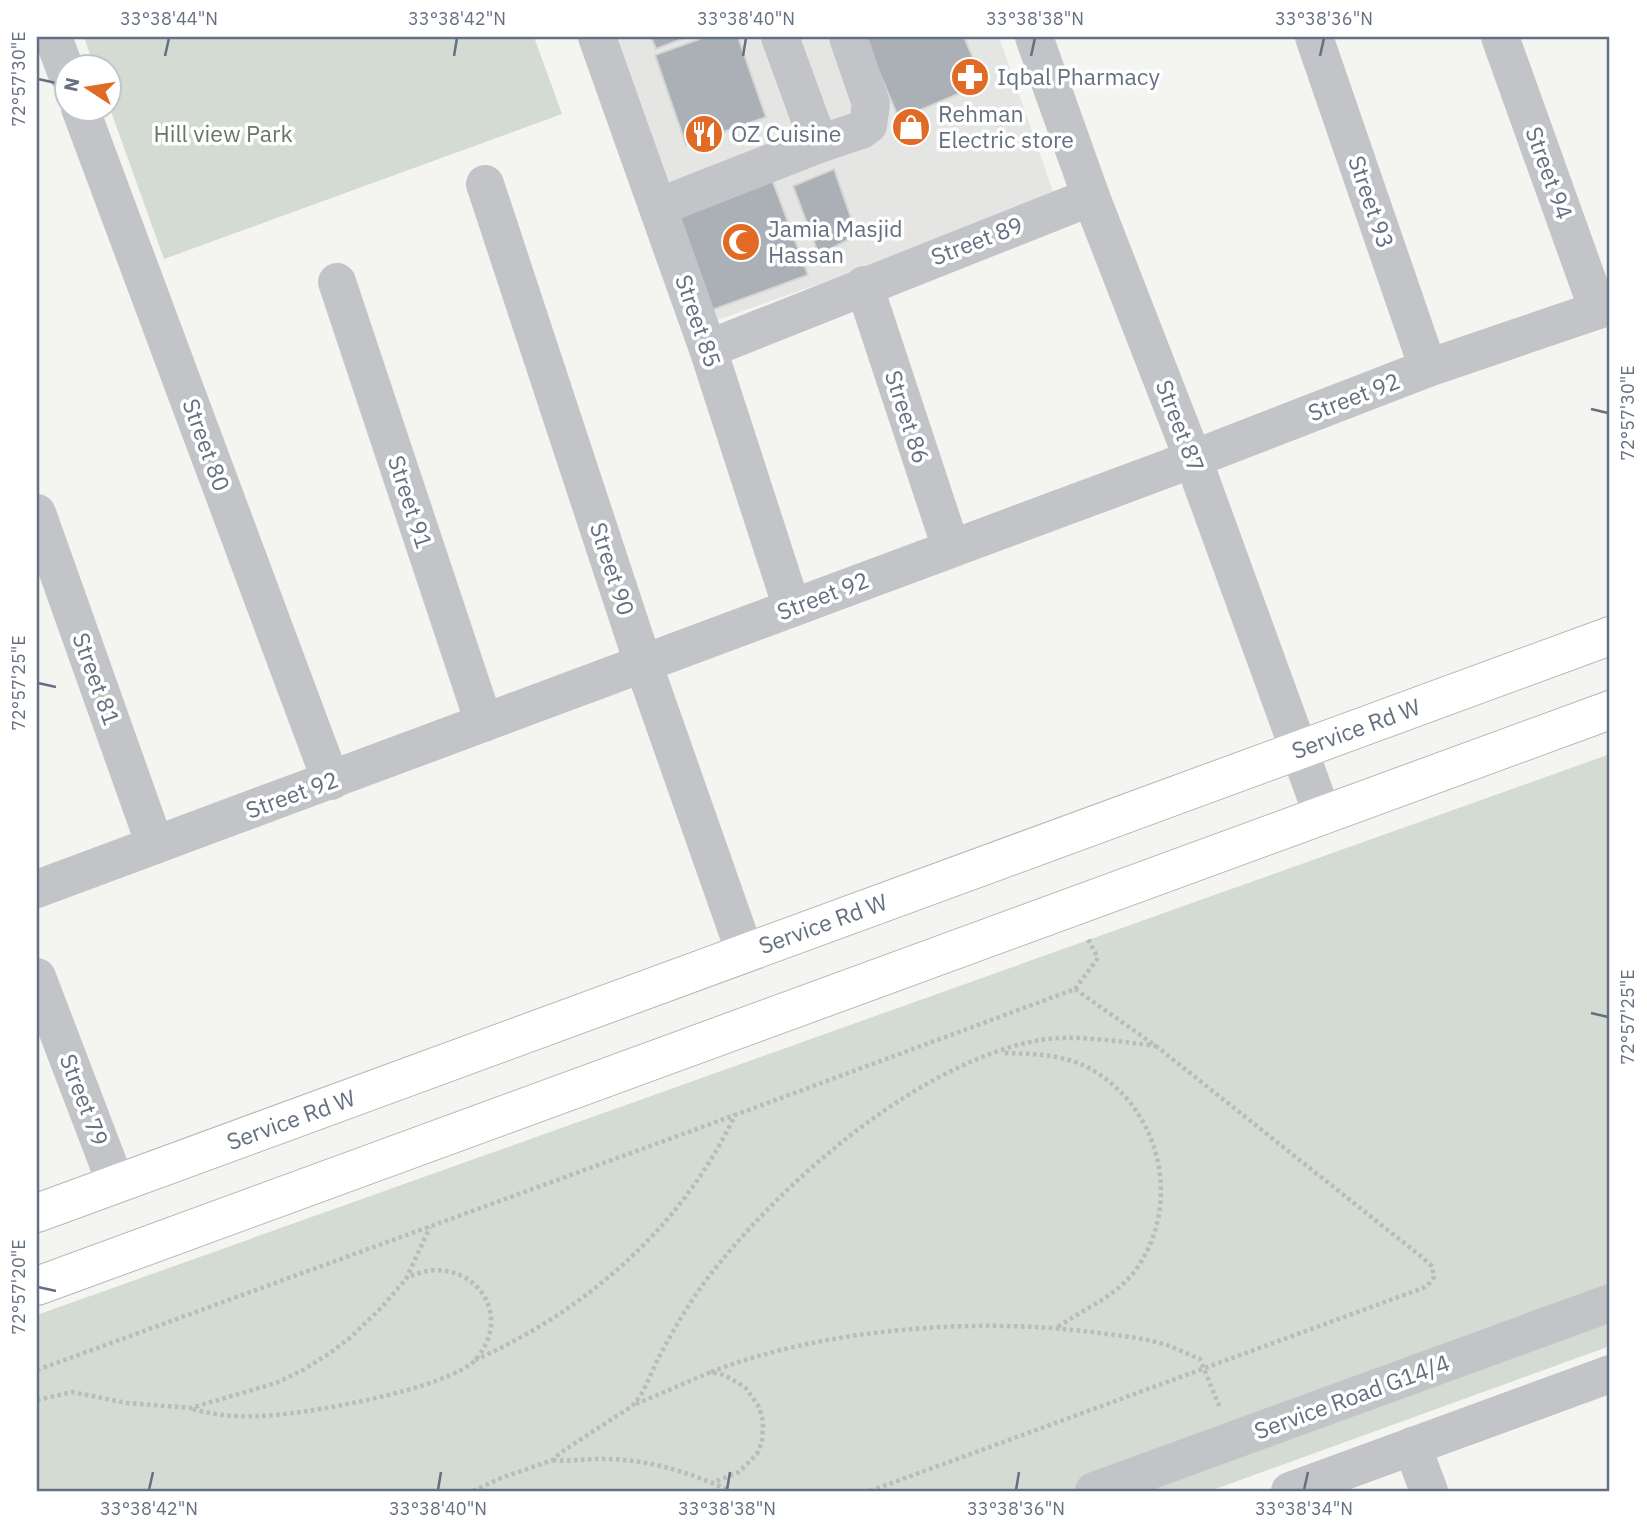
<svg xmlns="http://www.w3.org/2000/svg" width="1647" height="1528" viewBox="0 0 1647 1528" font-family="'IBM Plex Sans',sans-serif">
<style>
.built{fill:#e5e6e4}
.green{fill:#d4dbd2}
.building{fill:#aab0b6;stroke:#d5d6d3;stroke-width:2}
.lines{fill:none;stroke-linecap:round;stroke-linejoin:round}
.major-casing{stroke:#b5b7bc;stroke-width:40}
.path{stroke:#b9bbbd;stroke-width:4.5;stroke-dasharray:3.5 3.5;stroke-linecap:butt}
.minor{stroke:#c2c4c8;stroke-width:38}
.major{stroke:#fff;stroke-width:38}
.ticks{fill:none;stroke:#647081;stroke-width:2.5}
.labels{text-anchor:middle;stroke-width:7;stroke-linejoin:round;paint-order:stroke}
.poi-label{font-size:23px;fill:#647081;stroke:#fff;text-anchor:start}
.park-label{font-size:23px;fill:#647962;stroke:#fff}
.street-label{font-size:23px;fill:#647081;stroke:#fff}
.neatline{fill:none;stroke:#647081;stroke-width:2.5}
.ticks-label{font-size:18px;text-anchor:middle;fill:#647081}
</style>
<rect width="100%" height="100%" fill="#f4f5f0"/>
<!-- built -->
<polygon class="built" points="612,37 999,37 1056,200 712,322"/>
<!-- green -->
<g class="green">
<polygon points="84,37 534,37 562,114 164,259 109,106 108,66 94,66"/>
<polygon points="1610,754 1610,1346 1210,1491 37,1491 37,1315"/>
</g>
<!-- building -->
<g class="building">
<polygon points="651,37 687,37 656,49"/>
<polygon points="705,37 738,37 766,117 686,145 655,55"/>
<polygon points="864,37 964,37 984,83 899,119"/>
<polygon points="834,169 857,235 819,255 793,186"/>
<polygon points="770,174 808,275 712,310 674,209"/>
</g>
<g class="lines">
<defs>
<g id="major">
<polyline points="37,1213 1610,636"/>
<polyline points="37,1286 1610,710"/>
</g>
</defs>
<!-- major casing -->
<use href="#major" class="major-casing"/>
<!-- path -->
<g class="path">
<polyline points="1075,989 1098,958 1087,937"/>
<path d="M1005 1053C1033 1054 1063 1054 1089 1068 1157 1105 1182 1195 1141 1262 1121 1295 1088 1306 1058 1327"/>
<polyline points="37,1370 735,1115"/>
<path d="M711 1372C821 1329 974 1317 1091 1332 1114 1335 1138 1337 1160 1343 1174 1347 1187 1354 1200 1359L1220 1408"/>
<polyline points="37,1400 72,1392 127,1403 191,1408 276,1383 303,1370 330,1353 351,1337 381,1308 406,1279 430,1227"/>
<polyline points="636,1404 711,1372 724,1375 745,1387 759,1407 763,1421 762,1442 757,1454 739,1472 712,1483"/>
<path d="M193 1409C213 1415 236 1417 257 1416 298 1416 452 1389 477 1358 518 1307 462 1249 407 1278"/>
<path d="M553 1460C571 1462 589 1458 608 1459 651 1460 692 1473 730 1491"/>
<path d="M473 1491 501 1478 553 1460 559 1454C576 1442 594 1431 612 1419 619 1414 628 1410 634 1404 645 1392 651 1372 659 1357 676 1325 695 1292 719 1264 791 1174 923 1061 1040 1040 1072 1034 1124 1042 1156 1046L1075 989 735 1115C683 1226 586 1311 475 1360"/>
<polyline points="870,1491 1423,1288 1428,1285 1434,1277 1432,1266 1423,1258 1156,1046"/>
</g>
<!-- minor -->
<g class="minor">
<polyline points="53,37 66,72"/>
<polyline points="597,37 708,349 792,608"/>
<polyline points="1034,37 1091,197 1193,459 1323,816"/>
<polyline points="1314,37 1428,368"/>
<polyline points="1500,37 1598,310"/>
<polyline points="80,108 331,781"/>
<polyline points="819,144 861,130 868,125 871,104 848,37"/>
<polyline points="485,184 643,663 745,953"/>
<polyline points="658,207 819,144 780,37"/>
<polyline points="337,282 484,723"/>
<polyline points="864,285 951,548"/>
<polyline points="708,349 1091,197"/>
<polyline points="37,513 155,845"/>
<polyline points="37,889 1193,459 1428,368 1610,306"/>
<polyline points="37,977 116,1184"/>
<polyline points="1412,1446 1429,1491"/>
<polyline points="1094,1491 1610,1303"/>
<polyline points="1290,1491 1610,1374"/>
</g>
<!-- major -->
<use href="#major" class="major"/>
</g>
<!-- ticks -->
<path class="ticks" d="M165 56 169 38M454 56 457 38M743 56 746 38M1031 56 1035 38M1320 56 1324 38M38 79 56 83M1591 409 1608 413M38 683 56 687M1591 1013 1608 1017M38 1287 56 1291M149 1490 153 1472M438 1490 441 1472M727 1490 730 1472M1016 1490 1019 1472M1304 1490 1308 1472"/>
<!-- icons -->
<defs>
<symbol id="pharmacy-disc" viewBox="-11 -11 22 22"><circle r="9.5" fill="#e16a24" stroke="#fff"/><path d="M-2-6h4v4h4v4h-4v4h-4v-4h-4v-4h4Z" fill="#fff"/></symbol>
<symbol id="shop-disc" viewBox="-11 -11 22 22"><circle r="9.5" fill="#e16a24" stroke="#fff"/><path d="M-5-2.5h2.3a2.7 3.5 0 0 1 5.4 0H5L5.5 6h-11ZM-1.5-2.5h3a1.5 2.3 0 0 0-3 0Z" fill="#fff"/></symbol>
<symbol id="restaurant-disc" viewBox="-11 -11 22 22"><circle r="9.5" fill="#e16a24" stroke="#fff"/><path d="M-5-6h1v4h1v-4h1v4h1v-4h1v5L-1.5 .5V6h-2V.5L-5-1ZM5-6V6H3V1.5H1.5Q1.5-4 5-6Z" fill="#fff"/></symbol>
<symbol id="mosque-disc" viewBox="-11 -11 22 22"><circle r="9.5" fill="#e16a24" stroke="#fff"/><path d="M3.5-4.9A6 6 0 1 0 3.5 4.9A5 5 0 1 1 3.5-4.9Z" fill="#fff"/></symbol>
</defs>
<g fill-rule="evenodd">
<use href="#pharmacy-disc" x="948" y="55" width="44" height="44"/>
<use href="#shop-disc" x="889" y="105" width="44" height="44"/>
<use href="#restaurant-disc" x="682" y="112" width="44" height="44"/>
<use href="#mosque-disc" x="719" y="220" width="44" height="44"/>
</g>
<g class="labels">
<!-- poi labels -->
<g class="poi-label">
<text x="997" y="85">Iqbal Pharmacy</text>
<text x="938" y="122">Rehman<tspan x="938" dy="26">Electric store</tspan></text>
<text x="731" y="142">OZ Cuisine</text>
<text x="768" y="237">Jamia Masjid<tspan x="768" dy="26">Hassan</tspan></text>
</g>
<!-- park labels -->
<g class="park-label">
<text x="223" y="142">Hill view Park</text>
</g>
<!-- street labels -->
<g class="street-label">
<text transform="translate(1549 173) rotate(70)" y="8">Street 94</text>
<text transform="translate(1371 202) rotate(71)" y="8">Street 93</text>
<text transform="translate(977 241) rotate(-21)" y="8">Street 89</text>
<text transform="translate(698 321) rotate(71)" y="8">Street 85</text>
<text transform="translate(1354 397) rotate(-21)" y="8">Street 92</text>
<text transform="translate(907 417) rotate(72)" y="8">Street 86</text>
<text transform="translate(1180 426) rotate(69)" y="8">Street 87</text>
<text transform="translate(206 445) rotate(70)" y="8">Street 80</text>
<text transform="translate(410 502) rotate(72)" y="8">Street 91</text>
<text transform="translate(612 569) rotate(72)" y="8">Street 90</text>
<text transform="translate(823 596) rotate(-21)" y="8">Street 92</text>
<text transform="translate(96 679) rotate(70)" y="8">Street 81</text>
<text transform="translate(1356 729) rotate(-20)" y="8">Service Rd W</text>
<text transform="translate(292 795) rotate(-20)" y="8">Street 92</text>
<text transform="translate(823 924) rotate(-20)" y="8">Service Rd W</text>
<text transform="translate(84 1100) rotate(69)" y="8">Street 79</text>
<text transform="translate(291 1120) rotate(-20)" y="8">Service Rd W</text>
<text transform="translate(1352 1397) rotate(-20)" y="8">Service Road G14/4</text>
</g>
</g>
<!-- border -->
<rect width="1647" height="1528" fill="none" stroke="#ffffff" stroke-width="77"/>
<!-- north arrow -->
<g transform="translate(88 88) rotate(282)"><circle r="33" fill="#ffffff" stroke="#c1c6cd" stroke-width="2"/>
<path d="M0-5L12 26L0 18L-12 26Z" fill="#e16a24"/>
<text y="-10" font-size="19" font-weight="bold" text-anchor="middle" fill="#647081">N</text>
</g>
<rect x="38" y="38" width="1570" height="1452" class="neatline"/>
<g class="ticks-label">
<text x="169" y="25">33°38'44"N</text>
<text x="457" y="25">33°38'42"N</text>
<text x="746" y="25">33°38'40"N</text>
<text x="1035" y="25">33°38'38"N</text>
<text x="1324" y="25">33°38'36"N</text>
<text transform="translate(19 79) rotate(-90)" y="6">72°57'30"E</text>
<text transform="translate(1628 413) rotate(-90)" y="6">72°57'30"E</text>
<text transform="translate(19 683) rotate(-90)" y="6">72°57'25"E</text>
<text transform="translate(1628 1017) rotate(-90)" y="6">72°57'25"E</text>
<text transform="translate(19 1287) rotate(-90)" y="6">72°57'20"E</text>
<text x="149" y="1515">33°38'42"N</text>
<text x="438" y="1515">33°38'40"N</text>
<text x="727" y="1515">33°38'38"N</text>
<text x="1016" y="1515">33°38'36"N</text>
<text x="1304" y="1515">33°38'34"N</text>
</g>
</svg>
